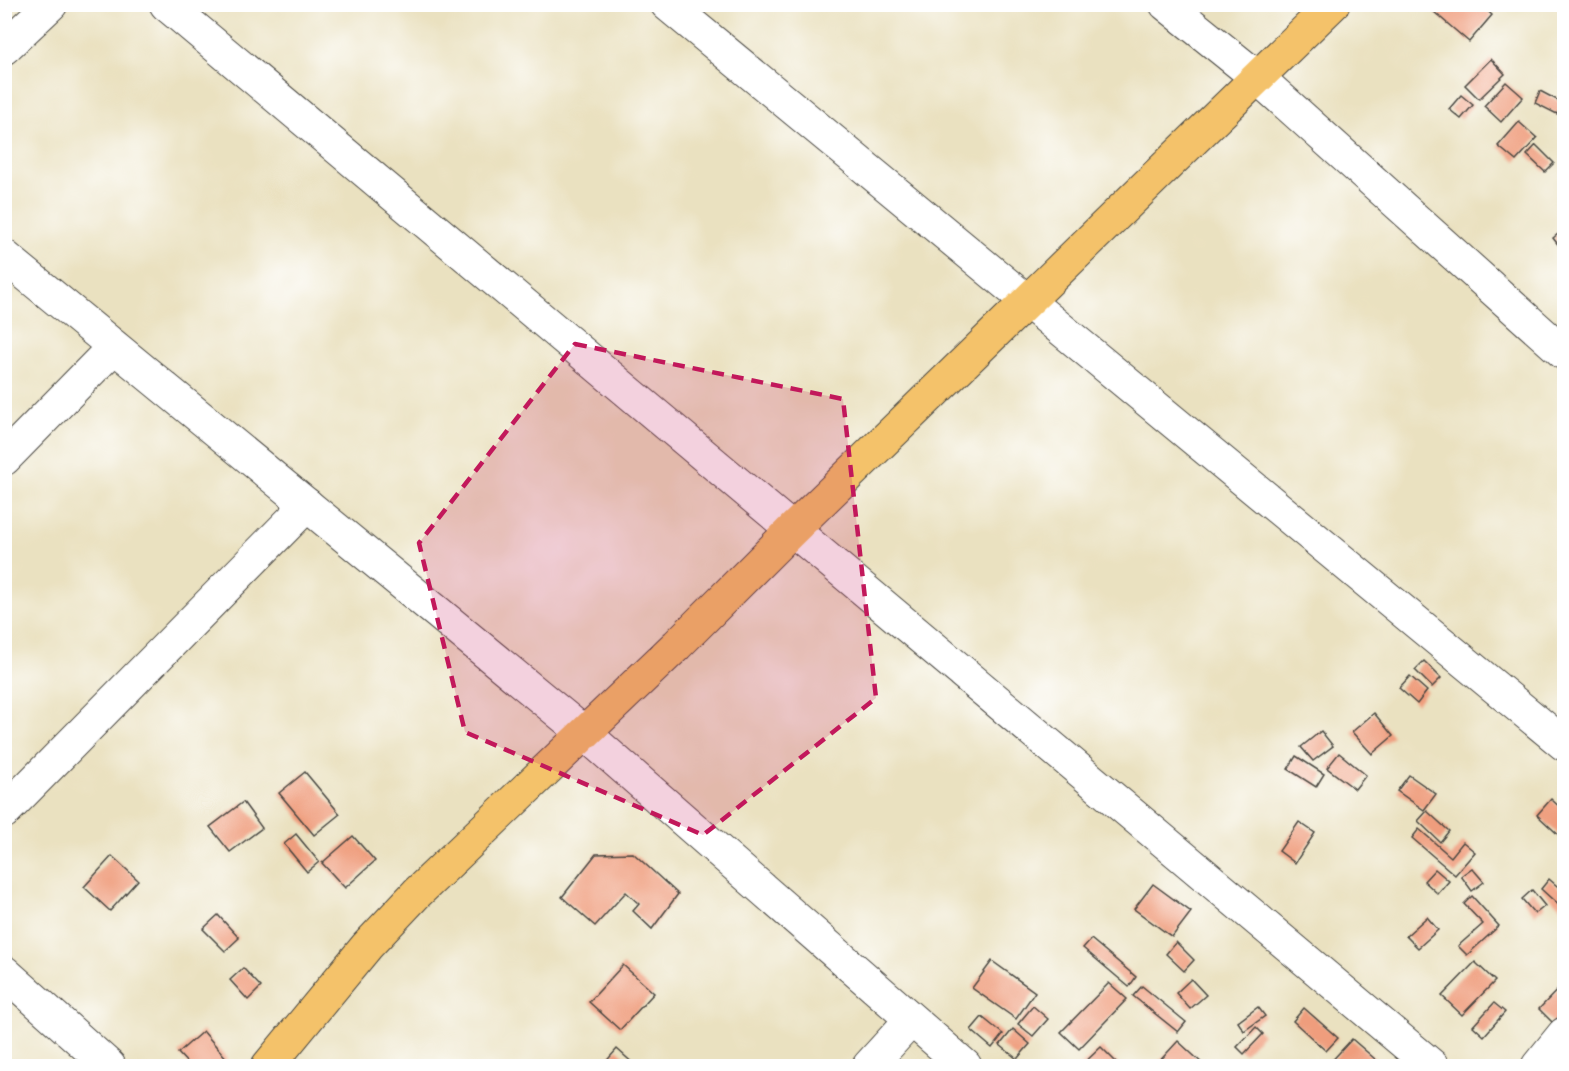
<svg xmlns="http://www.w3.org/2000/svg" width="1569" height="1071" viewBox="0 0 1569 1071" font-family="Delius,sans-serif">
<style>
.building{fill:#ef9d7d}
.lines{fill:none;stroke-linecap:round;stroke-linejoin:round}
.minor-casing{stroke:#484641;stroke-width:35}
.major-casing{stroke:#484641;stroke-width:35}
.minor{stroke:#fff;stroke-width:33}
.major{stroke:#f4c26a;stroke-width:33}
.marked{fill:#c2185b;fill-opacity:0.2;stroke:#c2185b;stroke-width:4.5;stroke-dasharray:12 8;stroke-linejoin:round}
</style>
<rect width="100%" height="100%" fill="#fff"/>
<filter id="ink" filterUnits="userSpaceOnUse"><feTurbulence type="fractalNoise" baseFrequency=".0167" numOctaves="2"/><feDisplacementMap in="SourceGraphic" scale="12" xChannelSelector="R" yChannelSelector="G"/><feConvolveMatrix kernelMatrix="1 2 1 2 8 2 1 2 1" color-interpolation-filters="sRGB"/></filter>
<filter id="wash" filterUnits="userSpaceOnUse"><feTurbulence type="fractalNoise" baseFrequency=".008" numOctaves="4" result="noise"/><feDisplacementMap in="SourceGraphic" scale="24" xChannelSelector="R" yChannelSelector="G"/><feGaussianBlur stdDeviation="1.35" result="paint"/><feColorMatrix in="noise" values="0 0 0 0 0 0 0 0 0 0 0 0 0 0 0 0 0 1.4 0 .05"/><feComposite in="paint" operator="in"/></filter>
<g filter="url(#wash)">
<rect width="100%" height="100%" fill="#eae1c0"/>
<g id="blocks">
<!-- building -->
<g class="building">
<polygon points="1429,4 1480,4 1492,15 1469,42 1427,6"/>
<polygon points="1491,59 1505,74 1479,99 1465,85"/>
<polygon points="1506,82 1523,97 1501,122 1484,106"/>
<polygon points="1540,91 1563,103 1557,114 1535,103"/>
<polygon points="1461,95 1473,105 1461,119 1449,109"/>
<polygon points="1519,122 1537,138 1516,161 1498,146"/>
<polygon points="1536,145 1554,163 1545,172 1527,155"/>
<polygon points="1563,230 1564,232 1564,252 1553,238"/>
<polygon points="1424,661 1441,678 1432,687 1415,670"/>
<polygon points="1410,676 1427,691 1417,704 1399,688"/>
<polygon points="1374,713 1393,736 1372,754 1352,732"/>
<polygon points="1321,731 1333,746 1313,761 1301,747"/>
<polygon points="1339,753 1366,775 1355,789 1327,768"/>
<polygon points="1296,756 1324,774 1316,787 1288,769"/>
<polygon points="305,772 340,814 314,835 279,793"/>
<polygon points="1409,775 1436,794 1424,810 1397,791"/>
<polygon points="1551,799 1564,811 1564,840 1537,815"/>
<polygon points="243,802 262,828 230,852 210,827"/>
<polygon points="1427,811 1449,831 1440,842 1418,821"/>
<polygon points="1299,822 1315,833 1295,863 1279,851"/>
<polygon points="1419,829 1451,857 1463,842 1475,852 1455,875 1412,838"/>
<polygon points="296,834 319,862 307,872 284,844"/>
<polygon points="353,836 375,861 345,888 322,863"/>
<polygon points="633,853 678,894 652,929 633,911 639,904 626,892 595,926 562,897 596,854"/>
<polygon points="112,856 138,880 110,911 84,887"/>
<polygon points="1472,868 1484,882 1472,891 1461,876"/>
<polygon points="1435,869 1449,881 1438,894 1424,881"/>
<polygon points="1549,879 1564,892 1564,910 1541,889"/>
<polygon points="1153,884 1191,912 1172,937 1134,909"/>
<polygon points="1532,890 1545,906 1535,914 1522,899"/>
<polygon points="1472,896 1499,926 1467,955 1458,946 1483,924 1464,904"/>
<polygon points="218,915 239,938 225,951 203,929"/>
<polygon points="1427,917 1438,930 1418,948 1406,936"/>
<polygon points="1091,939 1136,977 1129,987 1083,948"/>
<polygon points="1176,942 1194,960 1184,971 1166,954"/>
<polygon points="992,961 1035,992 1016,1019 972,988"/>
<polygon points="1475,962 1495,981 1462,1015 1442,996"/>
<polygon points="623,965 654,993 620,1030 589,1002"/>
<polygon points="243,968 261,987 248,1000 230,980"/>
<polygon points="1191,979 1206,995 1190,1009 1176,993"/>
<polygon points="1109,983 1127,999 1079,1049 1061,1032"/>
<polygon points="1564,983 1564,1011 1553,1023 1539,1009"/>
<polygon points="1142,986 1186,1022 1178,1032 1133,996"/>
<polygon points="1494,1003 1505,1012 1484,1036 1473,1026"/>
<polygon points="1033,1006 1048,1019 1033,1036 1018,1024"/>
<polygon points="1258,1007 1265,1016 1244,1031 1238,1022"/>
<polygon points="1304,1008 1338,1038 1326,1051 1293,1021"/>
<polygon points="982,1017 1003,1034 992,1048 971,1030"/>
<polygon points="1256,1027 1263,1034 1244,1054 1237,1047"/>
<polygon points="1013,1029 1030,1044 1017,1059 1000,1045"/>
<polygon points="203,1031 227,1059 219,1066 190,1066 178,1053"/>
<polygon points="1352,1039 1383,1066 1327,1066"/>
<polygon points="1178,1041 1205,1066 1155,1066"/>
<polygon points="1101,1047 1120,1066 1081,1066"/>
<polygon points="617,1049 636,1066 602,1066"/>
</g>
</g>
</g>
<g filter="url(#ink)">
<use href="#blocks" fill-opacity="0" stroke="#484641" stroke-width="1.5"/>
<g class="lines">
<defs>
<g id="minor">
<polyline points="166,4 1432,1066"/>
<polyline points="667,4 1564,744"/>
<polyline points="1166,4 1258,78 1564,353"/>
<polyline points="4,48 51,4"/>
<polyline points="4,256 583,732 965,1066"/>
<polyline points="4,459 114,347"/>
<polyline points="4,812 307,505"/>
<polyline points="4,972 109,1066"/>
<polyline points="869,1066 911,1020"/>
<polyline points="1538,1066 1564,1034"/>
</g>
<polyline id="major" points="268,1066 367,946 417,893 677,645 791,531 1333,4"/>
</defs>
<!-- minor casing -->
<use href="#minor" class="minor-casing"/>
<!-- major casing -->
<use href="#major" class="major-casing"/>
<!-- minor -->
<use href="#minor" class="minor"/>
<!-- major -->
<use href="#major" class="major"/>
</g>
</g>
<!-- marked area -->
<path class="marked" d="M575 344 843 399 876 698 703 835 465 732 419 543Z"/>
<!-- margin -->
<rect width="1569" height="1071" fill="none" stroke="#fff" stroke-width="24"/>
</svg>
